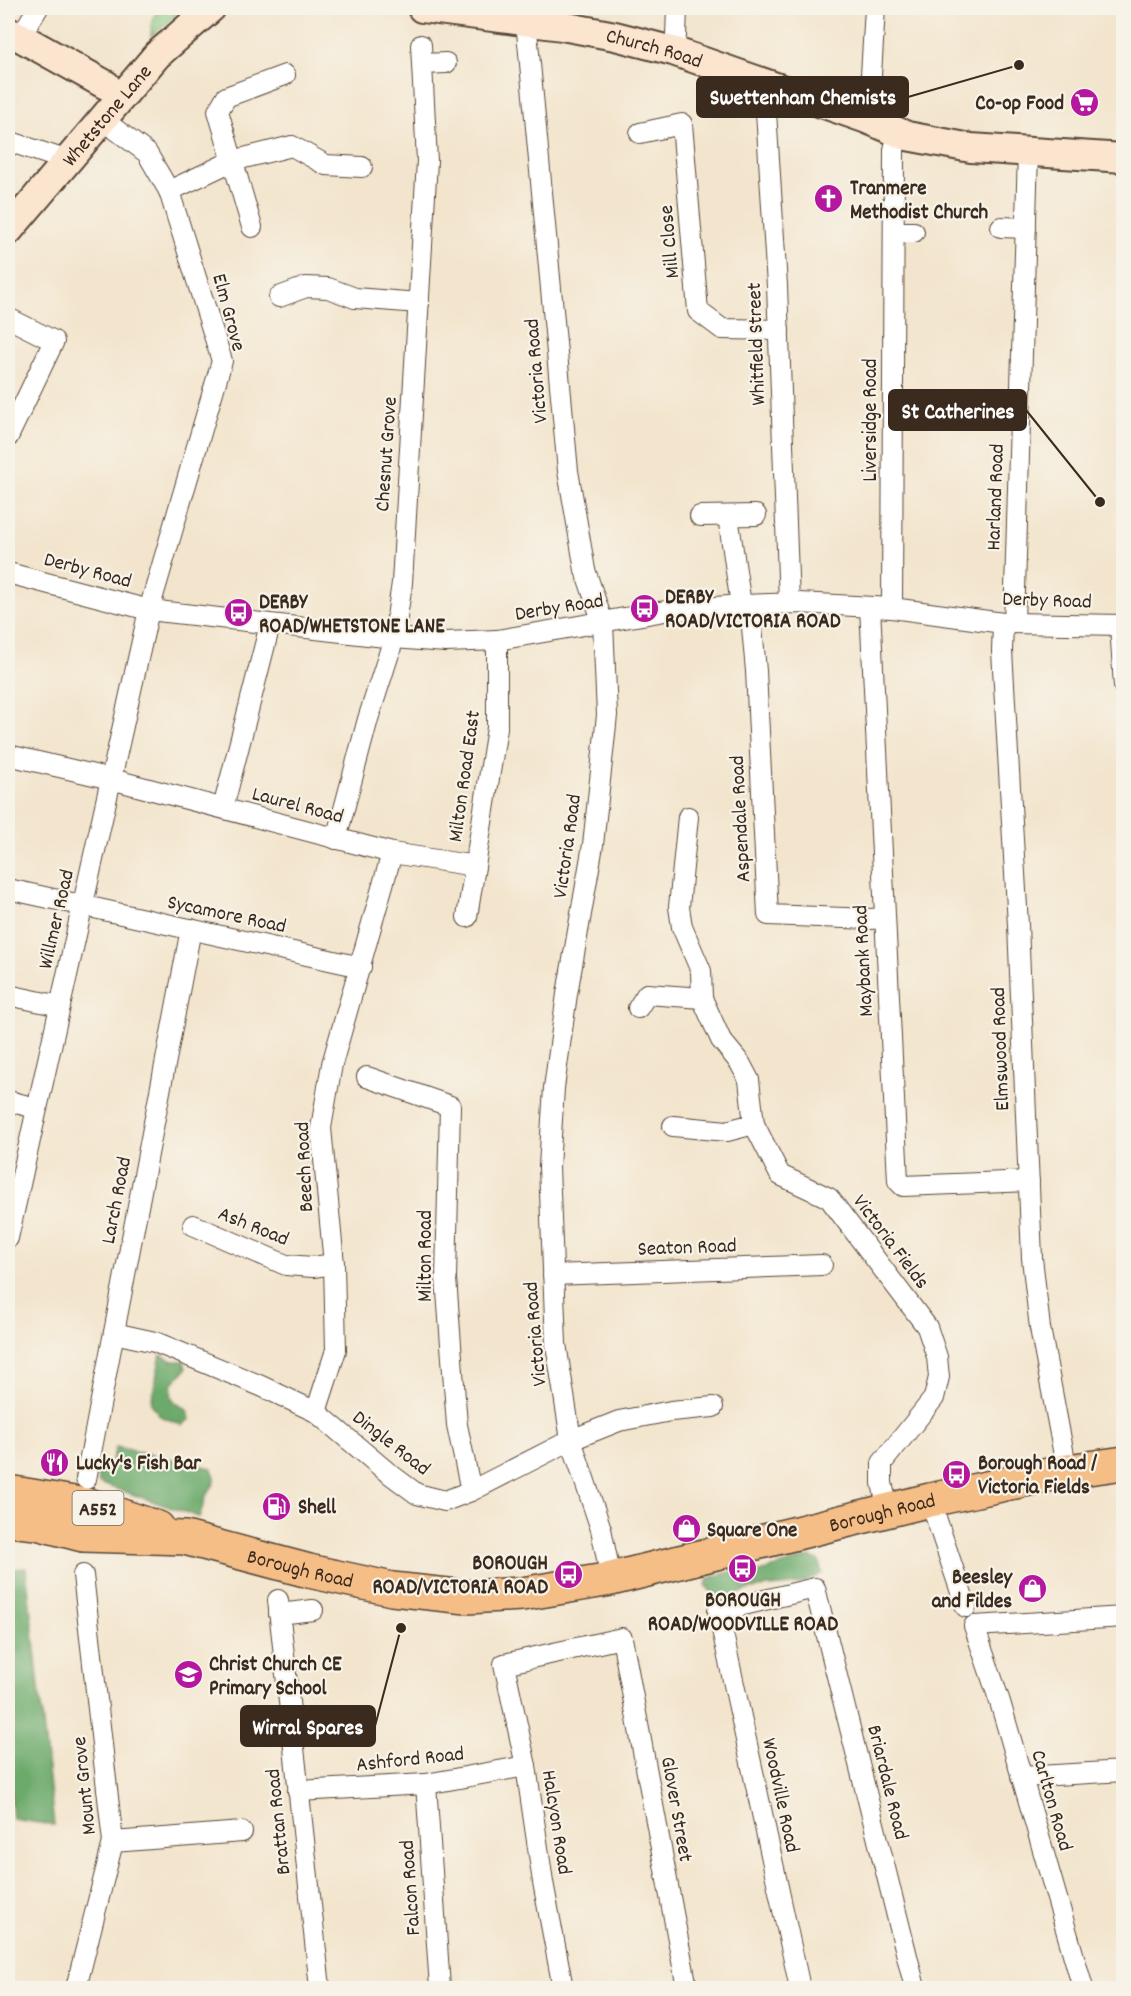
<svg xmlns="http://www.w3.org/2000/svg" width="1131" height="1996" viewBox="0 0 1131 1996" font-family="Dekko,sans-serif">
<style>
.green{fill:#85c47c;stroke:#60774d;stroke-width:1.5}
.forest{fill:#6caa6c;stroke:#546a45;stroke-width:1.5}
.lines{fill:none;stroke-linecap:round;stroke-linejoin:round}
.street-casing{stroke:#574638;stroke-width:22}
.secondary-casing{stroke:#574638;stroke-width:32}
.highway-casing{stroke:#574638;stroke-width:36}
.street{stroke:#fff;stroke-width:20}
.secondary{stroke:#fbe5cf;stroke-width:28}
.highway{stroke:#f5be86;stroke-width:33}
.labels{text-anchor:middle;stroke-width:4.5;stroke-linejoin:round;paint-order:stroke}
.shield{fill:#f7f3e8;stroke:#73665b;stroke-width:1.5}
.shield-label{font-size:20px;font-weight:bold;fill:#3b2a1e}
.street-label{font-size:21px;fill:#3b2a1e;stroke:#f7f3e8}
.poi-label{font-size:21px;font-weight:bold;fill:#3b2a1e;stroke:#f7f3e8;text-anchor:start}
.leader{fill:none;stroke:#3b2a1e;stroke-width:2}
.callout-dot{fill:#3b2a1e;stroke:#f7f3e8;stroke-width:2}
.callout{fill:#3b2a1e;stroke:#3b2a1e;stroke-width:2}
.callout-label{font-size:22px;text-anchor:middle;font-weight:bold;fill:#fff}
</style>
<rect width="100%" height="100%" fill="#f7f3e8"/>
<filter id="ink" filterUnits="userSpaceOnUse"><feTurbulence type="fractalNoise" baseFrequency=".0167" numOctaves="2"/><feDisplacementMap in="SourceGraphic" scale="12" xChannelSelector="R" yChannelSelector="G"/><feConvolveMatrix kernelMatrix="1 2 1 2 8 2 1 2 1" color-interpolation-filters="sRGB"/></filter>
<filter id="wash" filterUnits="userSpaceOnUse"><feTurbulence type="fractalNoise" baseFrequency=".008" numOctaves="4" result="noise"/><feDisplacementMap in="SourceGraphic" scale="24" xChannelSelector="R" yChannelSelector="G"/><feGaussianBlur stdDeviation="1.35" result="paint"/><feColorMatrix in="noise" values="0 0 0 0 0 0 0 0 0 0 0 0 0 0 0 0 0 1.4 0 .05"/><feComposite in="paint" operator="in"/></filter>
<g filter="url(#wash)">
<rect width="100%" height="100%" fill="#f3e5cd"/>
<!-- green -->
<polygon class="green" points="159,8 185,8 151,36 152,20"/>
<!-- forest -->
<g class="forest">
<path d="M161 1355 172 1361H184L186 1369C175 1381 167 1383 173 1401L187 1409 190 1419 182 1425 160 1416 151 1403Z"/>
<path d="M116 1447 211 1468C221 1485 210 1485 205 1498 203 1505 202 1510 199 1517L99 1483 96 1470 106 1469 112 1461Z"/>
<path d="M810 1557 818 1560 822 1573C797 1591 776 1583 748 1590 739 1592 732 1599 721 1597 714 1596 711 1591 706 1586L708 1578 734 1571 753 1574Z"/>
<polygon points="26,1568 54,1825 13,1819 8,1761 8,1569"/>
</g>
</g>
<g filter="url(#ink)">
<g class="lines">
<defs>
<g id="street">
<polyline points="525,10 568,471 585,570 603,623 607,715 593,845 567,994 554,1088 549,1167 556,1344 571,1440 601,1529 611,1579"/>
<polyline points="20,37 38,8"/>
<polyline points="673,51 676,36 677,8"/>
<polyline points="423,64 446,63"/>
<polyline points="767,84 765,96 777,286 789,603"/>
<polyline points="867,119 869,109 875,8"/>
<polyline points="640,133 682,124 698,311 722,329 779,330"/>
<polyline points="8,141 68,161"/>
<polyline points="169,191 232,161 292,146 326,165 362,167"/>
<polyline points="252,227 218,111 226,97 285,75"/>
<polyline points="1001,227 1026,228"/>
<polyline points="894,232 914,232"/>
<polyline points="279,297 306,287 328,288 355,298 419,303"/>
<polyline points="8,318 54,341 8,437"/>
<polyline points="700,516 756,515"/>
<polyline points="728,516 741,605"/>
<polyline points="8,573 149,610 394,638 446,642 497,640 665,611 741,605 799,603 892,608 1003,623 1124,625"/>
<polyline points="750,605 756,671 768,915 870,919 884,918"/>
<polyline points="870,607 898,1181 903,1186 1029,1181"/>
<polyline points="892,608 894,150 898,133"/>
<polyline points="1003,623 1002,651 1018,925 1032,1258 1040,1328 1067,1471"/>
<polyline points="1014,623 1028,152"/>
<polyline points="1120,625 1124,686"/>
<polyline points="8,755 111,779 392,853 475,866"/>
<polyline points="223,808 270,625"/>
<polyline points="688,817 679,907 682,927 701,971 702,998 721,1040 740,1063 749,1080 754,1124 780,1175 829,1198 927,1327 937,1357 939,1377 934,1398 882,1463 882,1483 888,1510"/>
<polyline points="336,839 368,719 394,638 402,583 427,161 421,45"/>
<polyline points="8,889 361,967"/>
<polyline points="467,917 497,728 497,640"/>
<polyline points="8,995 60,1006"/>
<polyline points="638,1008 647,994 702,998"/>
<polyline points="367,1077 450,1106 446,1278 457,1425 471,1491"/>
<polyline points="8,1101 36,1108"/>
<polyline points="673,1126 727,1131 754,1124"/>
<polyline points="193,1225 286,1265 313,1267 334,1264"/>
<polyline points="8,1238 149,610 222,361 169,191 147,153 103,120"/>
<polyline points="553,1275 822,1265"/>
<polyline points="114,1333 155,1342 261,1386 316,1412 386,1471 417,1494 445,1501 471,1491 571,1440 619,1421 671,1411 713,1407"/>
<polyline points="316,1412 336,1350 334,1264 321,1128 332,1064 392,853"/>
<polyline points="86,1479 191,929"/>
<polyline points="930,1500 966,1607"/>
<polyline points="278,1600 320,1988"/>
<polyline points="279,1614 313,1610"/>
<polyline points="1021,1777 1124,1771"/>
<polyline points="426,1784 440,1988"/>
<polyline points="298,1791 426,1784 526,1766"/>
<polyline points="113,1842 242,1832"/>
<polyline points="76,1988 113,1842 83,1575"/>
<polyline points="563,1988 543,1882 526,1766 504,1664 622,1638 687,1988"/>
<polyline points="800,1988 718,1611 815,1588 915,1988"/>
<polyline points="1083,1988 1000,1702 974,1626 1124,1617"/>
</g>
<g id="secondary">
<path id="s1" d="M422 8 562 26 615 36 673 51 867 119 907 136 971 148 1124 158"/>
<polyline points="8,32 20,37 106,85"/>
<path id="s2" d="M8 231 157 55 211 8"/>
</g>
<g id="highway">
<polyline points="8,1492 92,1506 158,1528"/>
<path id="s3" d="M8 1520 37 1523 83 1535 185 1538 309 1571 392 1589 467 1597 522 1594 611 1579 930 1500 1067 1471 1124 1463"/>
</g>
</defs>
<!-- street casing -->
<use href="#street" class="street-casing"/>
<!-- secondary casing -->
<use href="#secondary" class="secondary-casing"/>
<!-- highway casing -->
<use href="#highway" class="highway-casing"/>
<!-- street -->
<use href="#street" class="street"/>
<!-- secondary -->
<use href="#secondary" class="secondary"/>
<!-- highway -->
<use href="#highway" class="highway"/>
</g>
</g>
<!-- icons -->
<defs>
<symbol id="supermarket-disc" viewBox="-11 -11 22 22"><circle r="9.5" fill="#b5179e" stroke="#f7f3e8"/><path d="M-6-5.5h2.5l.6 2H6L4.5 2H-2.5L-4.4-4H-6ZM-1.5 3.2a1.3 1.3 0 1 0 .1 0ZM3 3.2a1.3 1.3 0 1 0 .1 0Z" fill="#fff"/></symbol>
<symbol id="church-disc" viewBox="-11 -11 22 22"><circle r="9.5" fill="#b5179e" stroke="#f7f3e8"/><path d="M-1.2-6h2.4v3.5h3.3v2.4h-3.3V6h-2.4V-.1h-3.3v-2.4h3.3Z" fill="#fff"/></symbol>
<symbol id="bus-disc" viewBox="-11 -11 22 22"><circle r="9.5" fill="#b5179e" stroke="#f7f3e8"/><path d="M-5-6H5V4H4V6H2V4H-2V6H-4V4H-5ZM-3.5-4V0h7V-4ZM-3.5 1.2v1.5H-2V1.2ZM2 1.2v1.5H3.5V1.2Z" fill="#fff"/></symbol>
<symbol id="restaurant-disc" viewBox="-11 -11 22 22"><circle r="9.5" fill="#b5179e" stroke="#f7f3e8"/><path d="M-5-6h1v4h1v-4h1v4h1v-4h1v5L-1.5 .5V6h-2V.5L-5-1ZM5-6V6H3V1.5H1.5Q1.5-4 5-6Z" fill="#fff"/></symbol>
<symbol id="fuel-disc" viewBox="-11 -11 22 22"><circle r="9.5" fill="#b5179e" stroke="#f7f3e8"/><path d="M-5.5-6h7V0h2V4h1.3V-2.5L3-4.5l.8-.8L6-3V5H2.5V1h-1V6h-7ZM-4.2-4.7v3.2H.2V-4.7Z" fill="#fff"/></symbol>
<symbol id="shop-disc" viewBox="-11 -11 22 22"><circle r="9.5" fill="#b5179e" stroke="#f7f3e8"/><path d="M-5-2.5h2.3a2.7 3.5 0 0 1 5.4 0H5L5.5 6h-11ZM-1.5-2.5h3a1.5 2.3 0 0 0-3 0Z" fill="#fff"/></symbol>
<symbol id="school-disc" viewBox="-11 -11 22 22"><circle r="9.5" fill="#b5179e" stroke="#f7f3e8"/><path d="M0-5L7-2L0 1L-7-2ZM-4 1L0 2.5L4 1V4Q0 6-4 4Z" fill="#fff"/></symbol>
</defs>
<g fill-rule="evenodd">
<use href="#supermarket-disc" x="1068" y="86" width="33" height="33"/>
<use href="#church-disc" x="812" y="182" width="33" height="33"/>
<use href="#bus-disc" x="628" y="592" width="33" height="33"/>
<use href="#bus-disc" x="222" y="596" width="33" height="33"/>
<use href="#restaurant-disc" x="38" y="1446" width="33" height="33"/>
<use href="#bus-disc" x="940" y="1458" width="33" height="33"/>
<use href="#fuel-disc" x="260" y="1490" width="33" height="33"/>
<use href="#shop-disc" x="670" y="1512" width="33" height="33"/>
<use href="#bus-disc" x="726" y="1552" width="33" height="33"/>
<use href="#bus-disc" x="552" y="1558" width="33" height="33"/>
<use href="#shop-disc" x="1016" y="1572" width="33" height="33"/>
<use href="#school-disc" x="172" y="1658" width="33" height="33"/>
</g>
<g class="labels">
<!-- shield labels -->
<rect class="shield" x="72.5" y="1491" width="51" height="34" rx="4.5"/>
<g class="shield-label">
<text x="98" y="1515">A552</text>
</g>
<!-- street labels -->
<g class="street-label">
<text dy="7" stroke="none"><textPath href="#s1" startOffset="236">Church Road</textPath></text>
<text dy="7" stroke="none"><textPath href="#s2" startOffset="152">Whetstone Lane</textPath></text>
<text transform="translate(668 242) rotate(-95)" y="7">Mill Close</text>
<text transform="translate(230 312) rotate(75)" y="7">Elm Grove</text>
<text transform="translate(755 344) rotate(-92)" y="7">Whitfield Street</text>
<text transform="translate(535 371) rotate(-95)" y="7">Victoria Road</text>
<text transform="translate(869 420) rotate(-90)" y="7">Liversidge Road</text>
<text transform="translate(385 454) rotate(-86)" y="7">Chesnut Grove</text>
<text transform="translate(994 497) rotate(-88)" y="7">Harland Road</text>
<text transform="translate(88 569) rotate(15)" y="7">Derby Road</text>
<text transform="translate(1047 599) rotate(2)" y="7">Derby Road</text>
<text transform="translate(559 606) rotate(-9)" y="7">Derby Road</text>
<text transform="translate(463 776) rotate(-82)" y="7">Milton Road East</text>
<text transform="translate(298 804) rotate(15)" y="7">Laurel Road</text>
<text transform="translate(739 819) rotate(-93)" y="7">Aspendale Road</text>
<text transform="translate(566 846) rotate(-82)" y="7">Victoria Road</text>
<text transform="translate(227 913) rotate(12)" y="7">Sycamore Road</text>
<text transform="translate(55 919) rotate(-77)" y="7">Willmer Road</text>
<text transform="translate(862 961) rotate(-93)" y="7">Maybank Road</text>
<text transform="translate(999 1049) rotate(-92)" y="7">Elmswood Road</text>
<text transform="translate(303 1167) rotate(-93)" y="7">Beech Road</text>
<text transform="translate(115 1200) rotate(-79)" y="7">Larch Road</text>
<text transform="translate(254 1225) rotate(22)" y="7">Ash Road</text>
<text transform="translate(892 1241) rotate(53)" y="7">Victoria Fields</text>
<text transform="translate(687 1246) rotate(-2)" y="7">Seaton Road</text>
<text transform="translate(424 1256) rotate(-90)" y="7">Milton Road</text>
<text transform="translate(534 1334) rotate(-95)" y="7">Victoria Road</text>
<text transform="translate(392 1442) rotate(38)" y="7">Dingle Road</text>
<text dy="7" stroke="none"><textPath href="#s3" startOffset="892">Borough Road</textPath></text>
<text dy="7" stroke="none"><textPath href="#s3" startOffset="298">Borough Road</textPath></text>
<text transform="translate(410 1758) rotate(-6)" y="7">Ashford Road</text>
<text transform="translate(889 1782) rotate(76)" y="7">Briardale Road</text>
<text transform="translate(83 1786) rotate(-96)" y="7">Mount Grove</text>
<text transform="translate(782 1795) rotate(78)" y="7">Woodville Road</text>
<text transform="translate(1053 1800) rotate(74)" y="7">Carlton Road</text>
<text transform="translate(678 1809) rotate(80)" y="7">Glover Street</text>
<text transform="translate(277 1822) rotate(-96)" y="7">Brattan Road</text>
<text transform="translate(558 1822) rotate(81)" y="7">Halcyon Road</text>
<text transform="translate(409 1888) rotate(-94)" y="7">Falcon Road</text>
</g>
<!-- poi labels -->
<g class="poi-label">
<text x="1064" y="109" text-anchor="end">Co-op Food</text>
<text x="850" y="194">Tranmere<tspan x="850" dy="24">Methodist Church</tspan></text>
<text x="665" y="603">DERBY<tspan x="665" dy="24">ROAD/VICTORIA ROAD</tspan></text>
<text x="259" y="608">DERBY<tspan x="259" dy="24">ROAD/WHETSTONE LANE</tspan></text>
<text x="76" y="1469">Lucky's Fish Bar</text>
<text x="978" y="1469">Borough Road /<tspan x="978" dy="24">Victoria Fields</tspan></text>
<text x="298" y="1513">Shell</text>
<text x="707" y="1536">Square One</text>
<text x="548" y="1569" text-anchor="end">BOROUGH<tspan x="548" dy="24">ROAD/VICTORIA ROAD</tspan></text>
<text x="1012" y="1583" text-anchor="end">Beesley<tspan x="1012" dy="24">and Fildes</tspan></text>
<text x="743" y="1606" text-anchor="middle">BOROUGH<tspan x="743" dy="24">ROAD/WOODVILLE ROAD</tspan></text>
<text x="209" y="1670">Christ Church CE<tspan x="209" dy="24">Primary School</tspan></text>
</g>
</g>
<!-- callouts -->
<path class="leader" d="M1019 65L908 97M1100 502L1026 410M401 1628L375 1726"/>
<g class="callout-dot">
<circle cx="1019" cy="65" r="6"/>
<circle cx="1100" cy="502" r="6"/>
<circle cx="401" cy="1628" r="6"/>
</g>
<g class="callout">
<rect x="697" y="77" width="211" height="40" rx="6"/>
<rect x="889" y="390" width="137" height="40" rx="6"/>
<rect x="241" y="1706" width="134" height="40" rx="6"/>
</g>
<g class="callout-label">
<text x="803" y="104">Swettenham Chemists</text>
<text x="958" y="418">St Catherines</text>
<text x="308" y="1734">Wirral Spares</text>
</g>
<!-- margin -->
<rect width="1131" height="1996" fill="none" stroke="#f7f3e8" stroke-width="30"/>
</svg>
